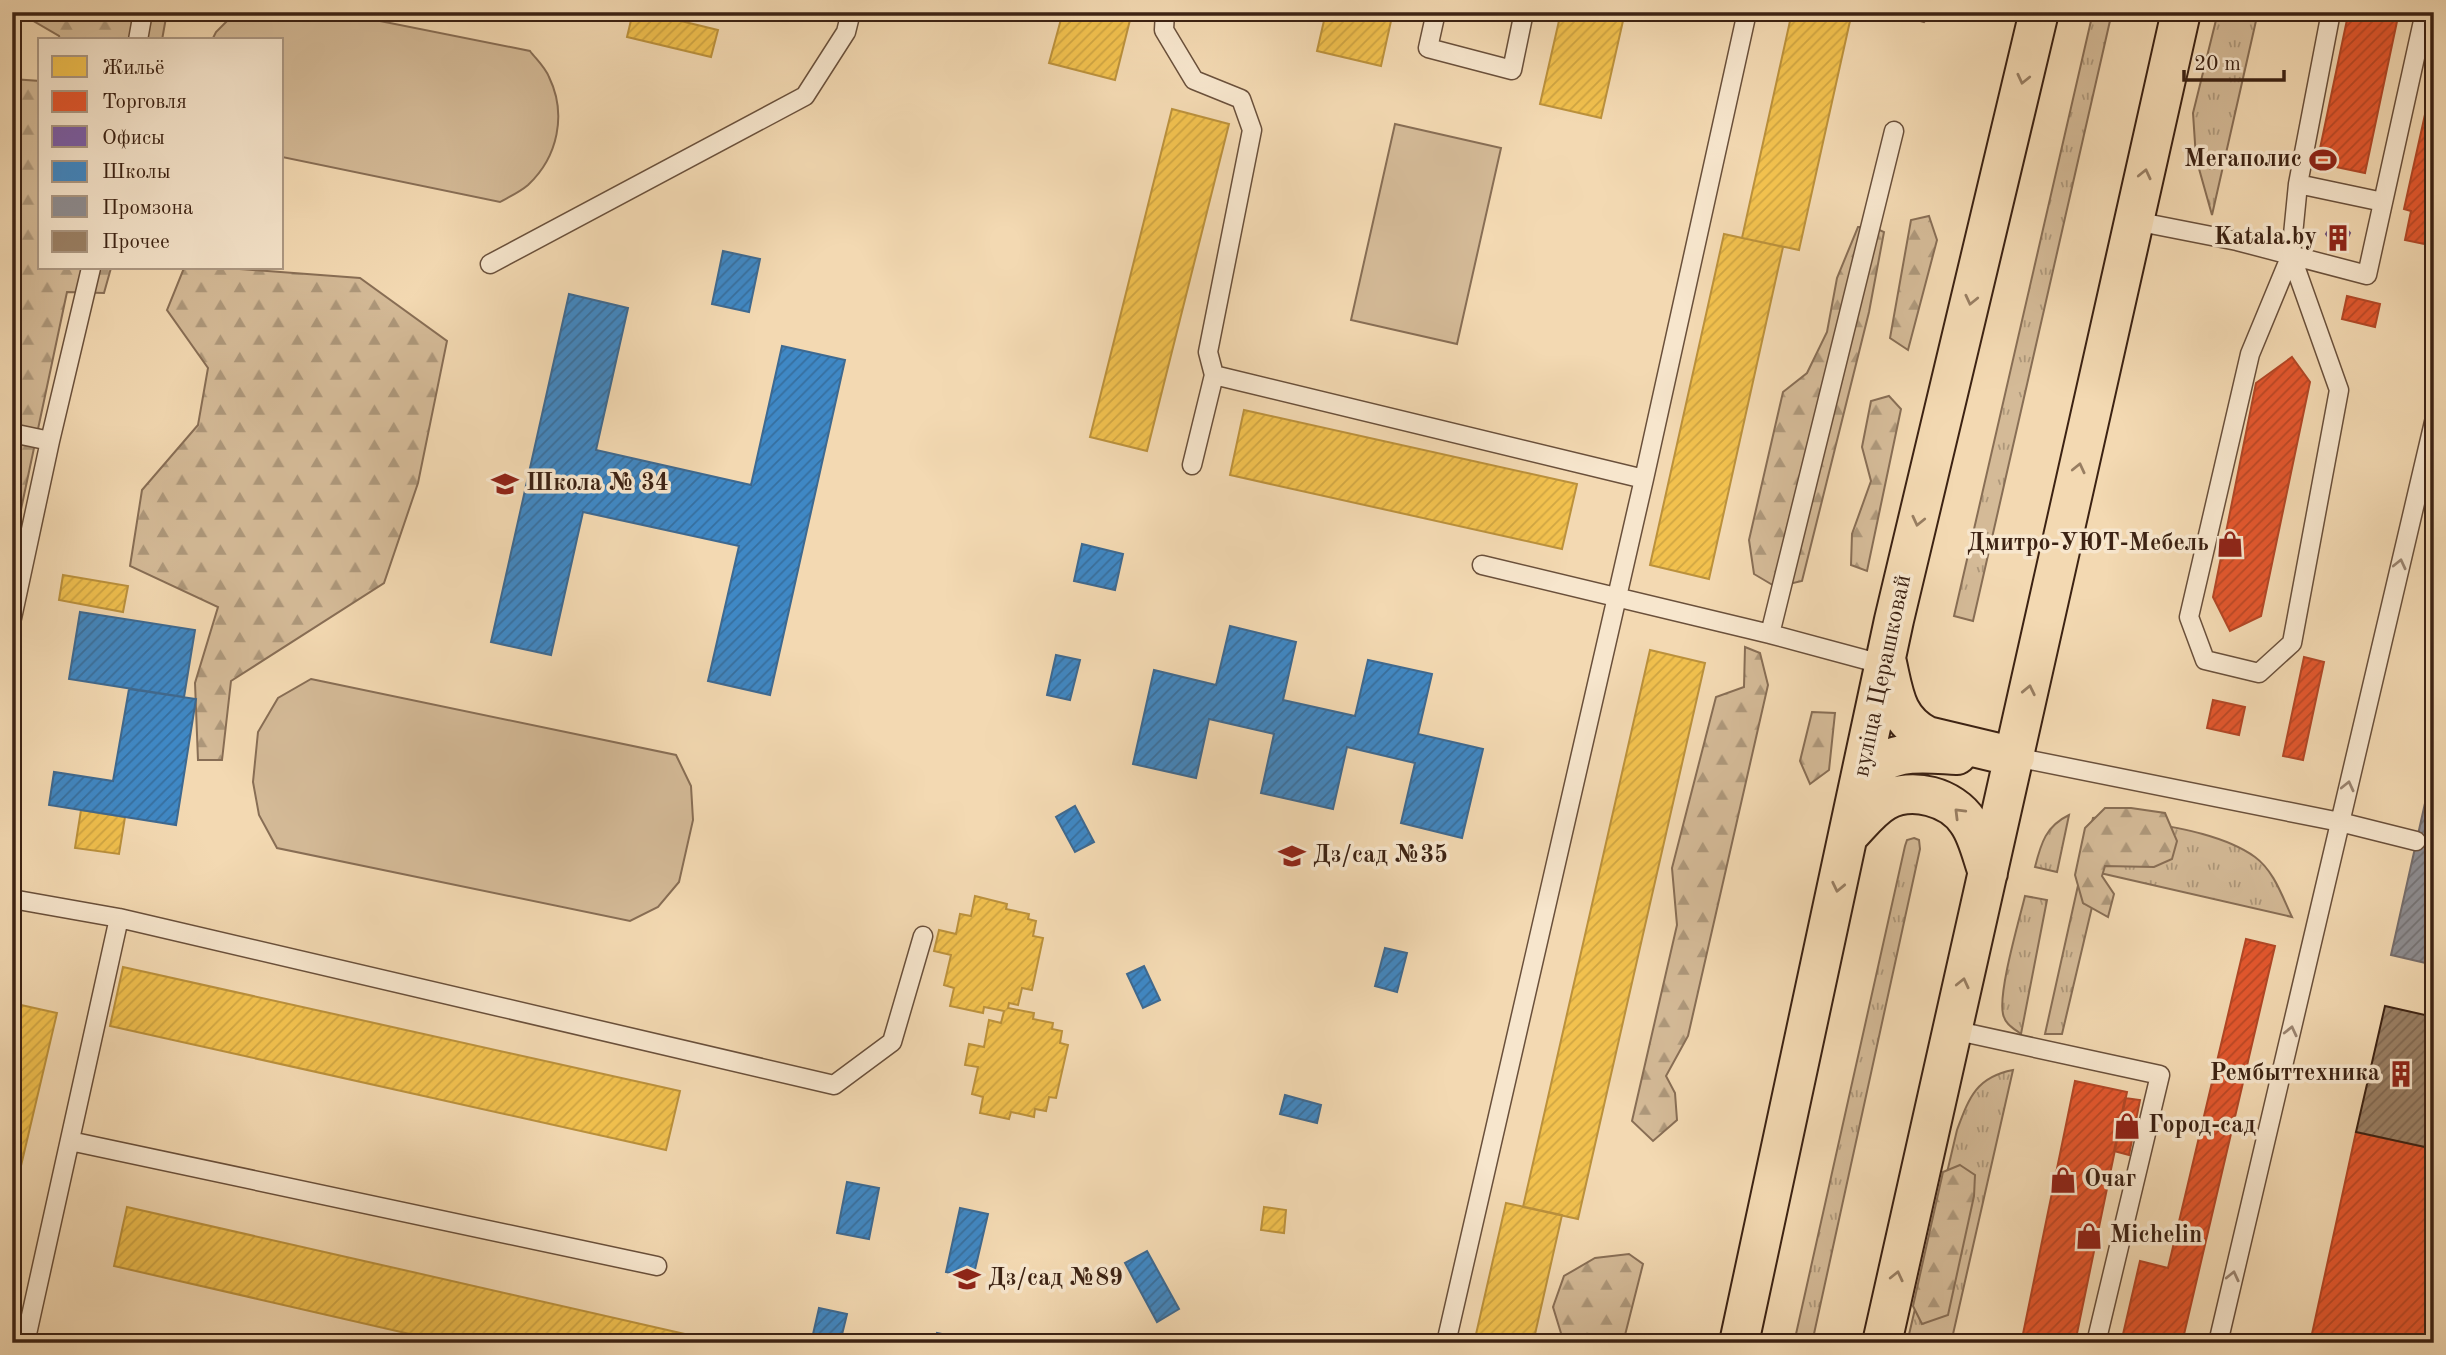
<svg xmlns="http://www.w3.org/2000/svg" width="2446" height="1355" font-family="'Old Standard TT',serif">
	<defs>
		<pattern id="grass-tufts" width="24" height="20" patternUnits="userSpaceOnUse" patternTransform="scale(1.75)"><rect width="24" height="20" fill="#d4ba97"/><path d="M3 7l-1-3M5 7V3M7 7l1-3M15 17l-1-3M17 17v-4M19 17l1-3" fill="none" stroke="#ad977a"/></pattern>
		<pattern id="forest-firs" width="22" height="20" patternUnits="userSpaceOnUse" patternTransform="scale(1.75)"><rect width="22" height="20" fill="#d4ba97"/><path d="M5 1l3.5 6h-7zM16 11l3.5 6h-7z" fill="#ad977a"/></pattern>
		<pattern id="homes-hatch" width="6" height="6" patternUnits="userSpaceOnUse" patternTransform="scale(1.75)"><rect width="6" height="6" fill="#f2c14e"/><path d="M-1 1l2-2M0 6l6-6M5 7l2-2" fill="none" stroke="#d0a643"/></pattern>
		<pattern id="shops-hatch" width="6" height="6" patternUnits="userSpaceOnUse" patternTransform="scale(1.75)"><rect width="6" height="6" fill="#e4572e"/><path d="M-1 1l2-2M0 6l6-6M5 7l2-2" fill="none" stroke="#ba4826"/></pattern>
		<pattern id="offices-hatch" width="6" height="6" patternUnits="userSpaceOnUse" patternTransform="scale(1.75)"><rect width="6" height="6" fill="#7b5ea7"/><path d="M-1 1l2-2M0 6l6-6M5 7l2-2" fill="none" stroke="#61497f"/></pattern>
		<pattern id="schools-hatch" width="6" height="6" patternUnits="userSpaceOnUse" patternTransform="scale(1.75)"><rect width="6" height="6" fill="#3f88c5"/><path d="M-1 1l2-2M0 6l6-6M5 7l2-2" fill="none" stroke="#366f9f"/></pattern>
		<pattern id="industry-hatch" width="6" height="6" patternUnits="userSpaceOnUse" patternTransform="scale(1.75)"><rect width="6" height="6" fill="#8d8d92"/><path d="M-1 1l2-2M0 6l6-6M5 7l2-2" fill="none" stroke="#747376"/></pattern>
		<pattern id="building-hatch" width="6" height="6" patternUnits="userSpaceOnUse" patternTransform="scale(1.75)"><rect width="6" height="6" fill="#9b8166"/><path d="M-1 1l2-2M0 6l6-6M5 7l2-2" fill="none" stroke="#806953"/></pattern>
	</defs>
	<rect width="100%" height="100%" fill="#f3d9b2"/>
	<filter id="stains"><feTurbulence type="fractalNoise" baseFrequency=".00286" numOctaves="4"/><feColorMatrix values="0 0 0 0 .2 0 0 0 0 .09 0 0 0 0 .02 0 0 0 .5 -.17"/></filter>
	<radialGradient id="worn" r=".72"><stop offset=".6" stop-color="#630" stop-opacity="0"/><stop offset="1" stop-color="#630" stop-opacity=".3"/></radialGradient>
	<!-- grass -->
	<path fill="url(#grass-tufts)" stroke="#886e55" stroke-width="2" d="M2093 12H2112L1973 621 1954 616Z
		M2218 12H2258L2212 215 2196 158 2193 113Z
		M2069 815 2057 872 2035 867C2041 843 2046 826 2069 815Z
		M2114 816C2157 825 2219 831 2255 857 2274 871 2282 896 2292 917L2100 873 2062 1034H2045L2093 818Z
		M1914 838 1919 840 1920 849 1812 1343H1794L1905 846 1907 840Z
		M2025 896 2047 900 2021 1034C2013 1028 2005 1024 2003 1014 1998 992 2019 921 2025 896Z
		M2013 1070 1951 1343H1907L1957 1130C1969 1098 1976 1077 2013 1070Z"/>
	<!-- forest -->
	<path fill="url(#forest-firs)" stroke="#886e55" stroke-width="2" d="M18 12H167L162 40H60L59 36Z
		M1900 12H1933L1924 22 1900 15Z
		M12 79 40 81V268H111L104 293 67 292 12 552Z
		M1929 216 1937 240 1908 350 1890 338 1911 220Z
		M1858 227H1873L1884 232 1869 312 1802 581 1776 587 1754 574 1749 540 1783 392 1807 373 1827 332 1837 278Z
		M184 268H226L360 278 447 341 418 483 384 583 231 681 222 760H198L195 683 218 607 130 566 142 490 198 425 208 368 167 310Z
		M1889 396 1901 409 1867 571 1851 565 1852 534 1871 481 1862 447 1871 401Z
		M1745 647 1760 653 1768 685 1688 1036 1666 1076 1675 1093 1677 1120 1653 1141 1632 1121 1677 925 1672 868 1716 697 1744 687Z
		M1812 712 1835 713 1829 770 1810 784 1800 761Z
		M2105 808H2131L2165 813 2177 841 2172 859 2154 867 2105 866 2102 876 2114 894 2108 917 2083 903 2075 875 2085 828Z
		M1960 1165 1975 1175 1974 1196 1948 1315 1922 1324 1913 1306 1943 1172Z
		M1629 1254 1643 1264 1623 1343H1564L1553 1307 1564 1276 1595 1258Z"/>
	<!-- pitch -->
	<path fill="#d4ba97" stroke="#886e55" stroke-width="2" d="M236 12H335L530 51C536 59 545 67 549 77 567 114 558 157 528 185 520 192 509 197 500 202L282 157V40H212L216 32Z
		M1395 124 1501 148 1457 344 1351 320Z
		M311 679 676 755 691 786 693 820 679 882 658 907 630 921 277 848 259 815 253 782 258 732 278 698Z"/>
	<!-- homes -->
	<path fill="url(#homes-hatch)" stroke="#bb913c" stroke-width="2" d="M633 12H644L718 30 711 57 627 37Z
		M1063 12H1132L1115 80 1049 63Z
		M1326 12H1393L1381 66 1317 51Z
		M1561 12H1625L1601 118 1540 104Z
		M1792 12H1852L1799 250 1742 238Z
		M1172 109 1229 124 1147 451 1090 437Z
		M1724 234 1783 247 1709 579 1650 565Z
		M1244 410 1577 484 1562 549 1230 475Z
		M63 575 128 586 123 612 59 600Z
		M1650 650 1705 663 1578 1219 1523 1207Z
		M81 810 125 817 119 854 75 848Z
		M975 896 1007 904 1006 909 1029 914 1028 919 1036 921 1033 936 1043 938 1032 990 1022 988 1018 1005 1009 1003 1008 1008 1034 1013 1033 1019 1053 1023 1052 1029 1062 1031 1060 1043 1068 1045 1056 1098 1049 1097 1046 1111 1035 1109 1034 1117 1011 1112 1009 1119 980 1113 983 1097 972 1094 978 1067 965 1065 969 1044 984 1047 989 1020 1001 1023 1004 1011 984 1007 983 1013 950 1006 954 988 944 985 951 955 934 951 939 930 956 934 960 914 971 916Z
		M123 967 680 1091 666 1150 110 1026Z
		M12 1003 57 1013 12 1204Z
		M1506 1203 1562 1215 1533 1343H1474Z
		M127 1207 685 1334 683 1343H449L114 1266Z
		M1264 1207 1286 1210 1284 1233 1261 1230Z"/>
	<!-- shops -->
	<path fill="url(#shops-hatch)" stroke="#b24726" stroke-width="2" d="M2346 12H2399L2365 173 2317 163 2348 15Z
		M2434 74 2433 223 2434 246 2405 240 2411 211 2404 209Z
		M2347 296 2380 304 2375 327 2342 319Z
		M2292 357 2310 382 2261 616 2230 631 2213 597 2256 383Z
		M2304 657 2324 662 2303 760 2283 756Z
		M2213 700 2245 707 2239 735 2207 728Z
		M2246 939 2275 946 2182 1343H2121L2140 1261 2168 1268Z
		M2075 1081 2127 1092 2075 1343H2067L2023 1334Z
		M2125 1098 2140 1100 2129 1155 2114 1151Z
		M2356 1132 2434 1149V1343H2310Z"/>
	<!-- offices -->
	<path fill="url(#offices-hatch)" stroke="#684c7b" stroke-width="2" d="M2342 224 2350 233 2345 243 2333 244 2326 234 2332 225Z"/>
	<!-- schools -->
	<path fill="url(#schools-hatch)" stroke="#3e6990" stroke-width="2" d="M723 251 760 259 749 312 712 304Z
		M569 294 628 308 596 450 751 485 782 346 845 360 770 695 708 681 739 546 583 512 551 655 491 642Z
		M1082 544 1123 554 1115 590 1074 581Z
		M80 612 195 630 184 697 69 679Z
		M1230 626 1296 642 1283 700 1355 716 1368 660 1432 674 1418 734 1483 749 1462 838 1401 823 1415 763 1347 747 1333 809 1261 793 1274 734 1209 719 1196 778 1133 764 1154 670 1216 685Z
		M1056 655 1080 660 1070 700 1047 695Z
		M129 689 196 699 176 825 49 805 54 772 113 781Z
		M1075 806 1094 842 1075 852 1056 817Z
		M1385 948 1407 953 1397 992 1375 986Z
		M1144 966 1160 1000 1143 1008 1127 974Z
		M1285 1095 1321 1105 1317 1123 1280 1114Z
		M847 1182 879 1188 869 1239 837 1233Z
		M960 1208 988 1214 973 1278 946 1272Z
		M1147 1251 1179 1309 1157 1322 1125 1263Z
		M819 1308 847 1314 840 1343H811Z
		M937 1333 962 1338 961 1343H934Z"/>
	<!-- industry -->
	<path fill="url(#industry-hatch)" stroke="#756d6c" stroke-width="2" d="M2434 763V965L2391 955Z"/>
	<!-- building -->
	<path fill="url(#building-hatch)" stroke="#3c2213" stroke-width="2" d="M2385 1006 2434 1017V1149L2356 1132Z"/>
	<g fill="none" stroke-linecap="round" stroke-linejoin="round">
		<defs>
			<path id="service" d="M1165 12 1164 30 1194 80 1241 99 1252 130 1208 352 1214 375 1644 479
				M1436 12 1428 48 1512 70 1524 12
				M138 40 143 12
				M2298 184 2383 202
				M2135 221 2237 241 2367 275 2425 12
				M2291 255 2339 390 2292 643 2259 673 2205 660 2189 617 2250 354 2291 255 2298 184 2331 12
				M490 264 805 96 846 32 851 12
				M12 433 50 441
				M1192 465 1214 375
				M1482 565 1770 634 1885 665
				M12 618 50 441 91 268
				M1770 634 1894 131
				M2015 757 2340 822 2416 841
				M12 899 119 918
				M1953 1030 2160 1075 2096 1343
				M70 1141 657 1266
				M25 1343 119 918 834 1085 892 1042 923 936
				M1446 1343 1644 479 1747 12
				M2218 1343 2434 422"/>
			<path id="primary" d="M1887 663C1894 694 1896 720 1927 736L2015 757
				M1861 777C1893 748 1917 753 1957 755
				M1849 835C1860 824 1871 809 1885 801 1912 786 1952 797 1968 822 1978 836 1982 857 1988 873
				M1739 1343 1894 620 2039 12
				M1882 1343 2181 12"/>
		</defs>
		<!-- service casing -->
		<use href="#service" stroke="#6a503b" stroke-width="21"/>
		<!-- primary casing -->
		<use href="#primary" stroke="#3c2213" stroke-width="42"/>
		<!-- service -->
		<use href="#service" stroke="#f7e6cd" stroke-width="18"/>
		<!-- primary -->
		<use href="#primary" stroke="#f3d9b2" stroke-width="38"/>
	</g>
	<!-- one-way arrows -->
	<defs><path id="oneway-chevron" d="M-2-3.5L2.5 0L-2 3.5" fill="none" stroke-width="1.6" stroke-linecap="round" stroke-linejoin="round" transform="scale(1.75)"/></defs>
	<g stroke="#987e62">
		<use href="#oneway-chevron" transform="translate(2023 79) rotate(103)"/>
		<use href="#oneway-chevron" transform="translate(2145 174) rotate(-77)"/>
		<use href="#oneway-chevron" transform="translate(1971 300) rotate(103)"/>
		<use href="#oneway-chevron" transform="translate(2079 468) rotate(-77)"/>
		<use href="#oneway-chevron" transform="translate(1918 521) rotate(103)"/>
		<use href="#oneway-chevron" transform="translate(2029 690) rotate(-78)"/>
		<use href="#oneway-chevron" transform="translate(1959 813) rotate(-135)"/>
		<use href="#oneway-chevron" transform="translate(1838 887) rotate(102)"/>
		<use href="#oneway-chevron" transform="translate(1963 983) rotate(-77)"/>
		<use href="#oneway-chevron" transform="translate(1897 1276) rotate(-77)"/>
	</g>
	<g stroke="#9a8470">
		<use href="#oneway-chevron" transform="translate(2400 564) rotate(-77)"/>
		<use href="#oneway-chevron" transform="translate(2348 786) rotate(-77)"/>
		<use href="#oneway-chevron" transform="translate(2291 1031) rotate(-77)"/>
		<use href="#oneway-chevron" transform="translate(2233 1276) rotate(-77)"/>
	</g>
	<!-- icons -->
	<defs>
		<symbol id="stadium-bare" viewBox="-9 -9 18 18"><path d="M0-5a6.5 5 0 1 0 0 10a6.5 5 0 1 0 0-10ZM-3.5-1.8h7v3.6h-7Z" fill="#8f2418" stroke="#f7e6cd" stroke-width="2.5" paint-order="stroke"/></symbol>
		<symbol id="building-bare" viewBox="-9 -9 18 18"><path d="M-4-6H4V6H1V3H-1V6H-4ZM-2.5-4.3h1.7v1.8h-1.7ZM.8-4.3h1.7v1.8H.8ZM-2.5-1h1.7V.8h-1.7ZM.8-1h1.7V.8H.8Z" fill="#8f2418" stroke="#f7e6cd" stroke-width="2.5" paint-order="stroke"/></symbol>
		<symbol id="school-bare" viewBox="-9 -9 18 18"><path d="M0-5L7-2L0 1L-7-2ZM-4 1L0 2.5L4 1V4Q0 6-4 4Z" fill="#8f2418" stroke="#f7e6cd" stroke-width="2.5" paint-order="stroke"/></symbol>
		<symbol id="shop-bare" viewBox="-9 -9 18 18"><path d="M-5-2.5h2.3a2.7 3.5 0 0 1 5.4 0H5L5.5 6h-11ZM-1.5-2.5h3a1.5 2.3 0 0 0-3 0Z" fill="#8f2418" stroke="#f7e6cd" stroke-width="2.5" paint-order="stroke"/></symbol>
	</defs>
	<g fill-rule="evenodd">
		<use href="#stadium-bare" x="2304" y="141" width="38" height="38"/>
		<use href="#building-bare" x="2319" y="219" width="38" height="38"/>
		<use href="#school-bare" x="486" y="465" width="38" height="38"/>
		<use href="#shop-bare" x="2211" y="525" width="38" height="38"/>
		<use href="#school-bare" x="1273" y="837" width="38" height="38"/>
		<use href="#building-bare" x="2382" y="1055" width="38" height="38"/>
		<use href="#shop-bare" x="2108" y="1107" width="38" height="38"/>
		<use href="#shop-bare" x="2044" y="1161" width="38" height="38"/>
		<use href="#shop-bare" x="2070" y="1217" width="38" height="38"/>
		<use href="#school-bare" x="948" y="1260" width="38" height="38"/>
	</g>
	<g text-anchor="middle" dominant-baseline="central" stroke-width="7" stroke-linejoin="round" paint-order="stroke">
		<!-- poi labels -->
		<g font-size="24" font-weight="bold" fill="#3c2213" stroke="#f7e6cd" text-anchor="start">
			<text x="2302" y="160" text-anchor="end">Мегаполис</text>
			<text x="2317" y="238" text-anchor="end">Katala.by</text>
			<text x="526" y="484">Школа № 34</text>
			<text x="2209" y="544" text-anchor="end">Дмитро-УЮТ-Мебель</text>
			<text x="1313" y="856">Дз/сад №35</text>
			<text x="2380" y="1074" text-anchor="end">Рембыттехника</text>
			<text x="2148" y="1126">Город-сад</text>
			<text x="2084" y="1180">Очаг</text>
			<text x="2110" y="1236">Michelin</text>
			<text x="988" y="1279">Дз/сад №89</text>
		</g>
		<!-- street labels -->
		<g font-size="24" fill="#3c2213" stroke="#f7e6cd">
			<text transform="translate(1883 676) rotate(-78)">вуліца Церашковай</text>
		</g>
	</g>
	<!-- margin -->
	<rect width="2446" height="1355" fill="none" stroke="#f3d9b2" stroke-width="42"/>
	<rect x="14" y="14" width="2418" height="1327" fill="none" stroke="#3c2213" stroke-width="3.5"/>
	<rect x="21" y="21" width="2404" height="1313" fill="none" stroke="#3c2213" stroke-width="2"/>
	<!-- legend -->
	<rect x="38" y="38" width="245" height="231" fill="#f7e6cd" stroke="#ac9883" stroke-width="2"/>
	<rect x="52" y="56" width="35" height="21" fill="#f2c14e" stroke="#ac9883" stroke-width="2"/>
	<text x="102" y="74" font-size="21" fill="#3c2213">Жильё</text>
	<rect x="52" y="91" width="35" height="21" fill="#e4572e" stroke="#ac9883" stroke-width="2"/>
	<text x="102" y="108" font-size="21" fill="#3c2213">Торговля</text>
	<rect x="52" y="126" width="35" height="21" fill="#7b5ea7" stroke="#ac9883" stroke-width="2"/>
	<text x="102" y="144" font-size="21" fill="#3c2213">Офисы</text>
	<rect x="52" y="161" width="35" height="21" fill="#3f88c5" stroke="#ac9883" stroke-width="2"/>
	<text x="102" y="178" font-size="21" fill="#3c2213">Школы</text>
	<rect x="52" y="196" width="35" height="21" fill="#8d8d92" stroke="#ac9883" stroke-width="2"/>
	<text x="102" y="214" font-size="21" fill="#3c2213">Промзона</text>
	<rect x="52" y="231" width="35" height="21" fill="#9b8166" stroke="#ac9883" stroke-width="2"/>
	<text x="102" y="248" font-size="21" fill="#3c2213">Прочее</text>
	<!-- scale -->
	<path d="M2184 70v10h100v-10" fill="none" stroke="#3c2213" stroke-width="3.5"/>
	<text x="2194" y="70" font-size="21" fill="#3c2213" stroke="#f7e6cd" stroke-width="5" paint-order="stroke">20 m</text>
	<rect width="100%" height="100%" filter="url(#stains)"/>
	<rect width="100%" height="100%" fill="url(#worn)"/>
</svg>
